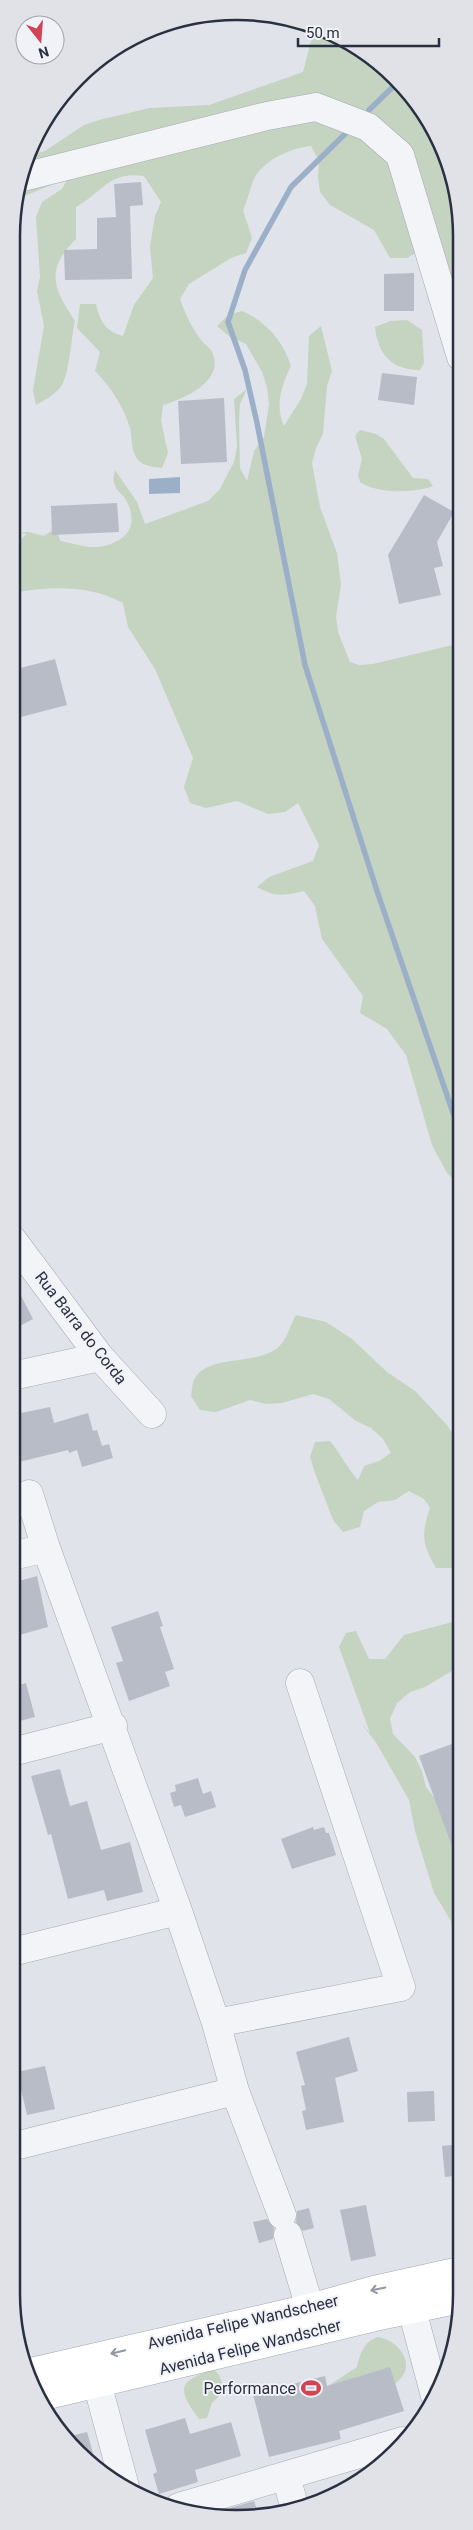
<svg xmlns="http://www.w3.org/2000/svg" width="473" height="2530" font-family="Roboto,sans-serif">
	<rect width="100%" height="100%" fill="#e0e3e9"/>
	<!-- green -->
	<path fill="#c5d3c1" d="M322 30 336 35 367 56 365 60 379 65 396 77 439 137 446 165V189L454 193 461 221V342L421 250 407 258H390L374 230 330 205 320 192 318 177 319 161 311 146C291 148 266 159 255 177 251 184 248 200 243 210L252 238 246 253 231 258 189 284 180 299C185 314 192 328 201 340 204 344 210 348 212 352 226 381 183 399 163 405L161 421 168 453 162 468C152 467 140 466 135 455 131 448 132 436 130 428 124 407 110 386 95 371L100 352 77 328 80 304H96C100 321 105 331 123 336L134 305 153 278 150 247 155 216 161 202 144 176C109 171 104 191 76 207V239C45 270 53 288 75 321 71 338 70 368 63 383 58 393 45 400 36 405L33 390 44 326 37 291 40 277 36 217 42 202 62 189 68 178 22 197 18 212H13L31 155 45 151 84 125 99 120 150 108 209 105 303 72 311 41Z
		M242 311C266 321 283 341 291 366 281 386 275 406 284 426L301 399 307 384 309 336 321 326 332 371 327 386 323 434 316 448 312 463 320 507 337 553 341 585 336 617 338 632 350 662 359 665 373 664 461 643V1187L447 1173 432 1145 406 1055 387 1029 360 1013 363 996 322 939 315 906 304 891C283 896 275 897 257 887L269 877 313 861 319 845 298 803 285 812 268 814 237 801 206 808 190 803 184 787 193 758 155 669 128 627 123 603C89 585 51 586 13 593V537L22 538 27 534 17 533 28 532 44 536 57 527 60 541C84 546 100 553 122 538 136 528 133 510 124 497 121 493 116 490 115 485 112 480 114 475 115 470L137 502 145 524 208 501 220 489 234 462 237 447 234 399 247 389 240 404 239 420 240 468 247 481 254 451 264 437 269 404 267 387 262 372 246 344 230 337 217 326 228 315Z
		M407 320 422 330 424 363 420 370C392 370 378 355 375 327L390 321Z
		M360 430 376 434 384 439 413 478 428 479 433 486C415 493 377 494 360 482L358 475 362 459 355 436Z
		M296 1315 326 1322 352 1339 387 1372 415 1391 447 1425 460 1446V1578L452 1568H436C422 1544 421 1535 430 1508L424 1499 409 1491 395 1500 378 1502 364 1511 360 1527 343 1532 333 1520 315 1473 310 1457 315 1442 330 1441C341 1454 347 1468 358 1480L364 1466 379 1461 391 1453 383 1439 371 1428 356 1421 329 1399 313 1394 282 1403 266 1404 250 1400 216 1412 200 1410 191 1396C192 1391 192 1384 194 1380 207 1352 263 1368 282 1343 288 1336 291 1323 296 1315Z
		M460 1620V1666L425 1687 410 1692 397 1703 390 1719 393 1734 415 1757 422 1771 426 1787 436 1800 460 1854V1955L457 1953 451 1921 434 1893 415 1831 409 1800 377 1744 362 1724 370 1733 339 1647 346 1633 356 1631 369 1659H385L404 1635Z
		M378 2337C404 2342 419 2371 391 2386 384 2390 339 2386 328 2386L357 2367C360 2354 364 2341 378 2337Z
		M214 2369 219 2375 225 2390 212 2403 207 2418 199 2419C177 2389 177 2382 214 2369Z"/>
	<!-- water -->
	<path fill="#9bafc9" d="M180 477V493L149 494V479Z"/>
	<g fill="none" stroke-linecap="round" stroke-linejoin="round">
		<!-- stream -->
		<path stroke="#9bafc9" stroke-width="5.5" d="M369 110 399 81
			M346 133 291 187 245 270 228 322 245 370 257 423 305 665 377 891 461 1136"/>
	</g>
	<!-- building -->
	<path fill="#b7bcc6" d="M141 182 143 205 130 206 132 279 65 280 64 250 97 249V218L116 217 114 184Z
		M414 273V311H384V274Z
		M382 373 417 377 414 405 378 400Z
		M224 398 227 462 181 464 178 401Z
		M424 495 454 512 437 542 443 566 434 568 441 595 399 604 388 555Z
		M117 503 119 532 52 535 51 506Z
		M55 659 67 705 13 719V670Z
		M12 1278 33 1319 12 1330Z
		M50 1407 54 1423 88 1413 93 1431 97 1430 102 1446 109 1444 113 1458 82 1467 77 1450 69 1453 68 1450 15 1463 12 1452V1415Z
		M37 1576 48 1627 12 1637V1583Z
		M158 1611 163 1626 160 1627 174 1669 165 1672 170 1686 129 1701 116 1663 123 1661 111 1627Z
		M26 1683 35 1717 12 1723V1687Z
		M460 1741V1863H458L419 1756Z
		M60 1769 70 1806 87 1801 101 1850 130 1842 143 1892 107 1901 104 1890 68 1899 51 1834 48 1835 31 1776Z
		M198 1778 203 1794 211 1791 216 1807 185 1817 181 1805 174 1807 170 1793 176 1791 175 1785Z
		M313 1827 314 1830 324 1827 326 1833H329L336 1855 292 1869 281 1839Z
		M349 2037 358 2071 335 2078 344 2122 306 2130 302 2111 306 2110 301 2086 305 2085 296 2052Z
		M45 2066 55 2109 27 2115 17 2072Z
		M434 2091 435 2121 408 2122 407 2092Z
		M460 2144V2175L445 2177 442 2146Z
		M366 2205 376 2256 351 2261 340 2210Z
		M309 2208 314 2228 303 2231 296 2222 297 2211Z
		M267 2219 274 2228 273 2239 259 2243 253 2222Z
		M390 2367 404 2411 339 2431 341 2439 269 2457 253 2394 325 2376 327 2386Z
		M185 2418 190 2434 231 2422 241 2456 195 2470 198 2482 159 2494 153 2474 157 2472 145 2430Z
		M87 2432 97 2467 77 2453 67 2437Z
		M254 2501 257 2510 232 2517 230 2508Z"/>
	<g fill="none" stroke-linecap="round" stroke-linejoin="round">
		<defs>
			<path id="minor" d="M23 177 267 116 316 107 368 127 400 155 461 357
				M12 1239 100 1357 152 1414
				M12 1376 100 1357
				M29 1494 46 1548 178 1911 216 2023 235 2091 282 2215
				M12 1556 46 1548
				M12 1752 113 1726
				M12 1952 178 1911
				M216 2023 401 1987 300 1683
				M11 2147 235 2091
				M288 2235 310 2308
				M407 2286 412 2310 435 2396
				M97 2383 125 2487
				M286 2476 295 2509
				M179 2507 403 2441"/>
			<path id="major" d="M27 2373 310 2308 374 2290 460 2271
				M40 2397 384 2315 460 2299"/>
		</defs>
		<!-- minor casing -->
		<use href="#minor" stroke="#a5aab3" stroke-width="29"/>
		<!-- major casing -->
		<use href="#major" stroke="#9fa7b5" stroke-width="29"/>
		<!-- minor -->
		<use href="#minor" stroke="#f3f4f7" stroke-width="28"/>
		<!-- major -->
		<use href="#major" stroke="#fff" stroke-width="28"/>
	</g>
	<!-- one-way arrows -->
	<defs><path id="oneway-shaft" d="M-6 0H5M1.5-3L5.5 0L1.5 3" fill="none" stroke-width="1.6" stroke-linecap="round" stroke-linejoin="round" transform="scale(1.25)"/></defs>
	<g stroke="#9498a0">
		<use href="#oneway-shaft" transform="translate(378 2289) rotate(168)"/>
		<use href="#oneway-shaft" transform="translate(118 2352) rotate(166)"/>
	</g>
	<!-- icons -->
	<defs>
		<symbol id="stadium-bare" viewBox="-9 -9 18 18"><path d="M0-5a6.5 5 0 1 0 0 10a6.5 5 0 1 0 0-10ZM-3.5-1.8h7v3.6h-7Z" fill="#cf4552" stroke="#f0f2f7" stroke-width="2.5" paint-order="stroke"/></symbol>
	</defs>
	<g fill-rule="evenodd">
		<use href="#stadium-bare" x="297" y="2374" width="28" height="28"/>
	</g>
	<g text-anchor="middle" dominant-baseline="central" stroke-width="4" stroke-linejoin="round" paint-order="stroke">
		<!-- street labels -->
		<g font-size="16" fill="#293041" stroke="#f0f2f7">
			<text transform="translate(81 1328) rotate(52)">Rua Barra do Corda</text>
			<text transform="translate(243 2322) rotate(-13)">Avenida Felipe Wandscheer</text>
			<text transform="translate(250 2347) rotate(-14)">Avenida Felipe Wandscher</text>
		</g>
		<!-- poi labels -->
		<g font-size="16" fill="#293041" stroke="#f0f2f7" text-anchor="end">
			<text x="296" y="2388">Performance</text>
		</g>
	</g>
	<!-- crop -->
	<path d="M0 0H473V2530H0ZM236 20H237A216 216 0 0 1 453 236V2294A216 216 0 0 1 237 2510H236A216 216 0 0 1 20 2294V236A216 216 0 0 1 236 20Z" fill="#e0e2e8" fill-rule="evenodd"/>
	<path fill="none" stroke="#293041" stroke-width="2.5" d="M236 20H237A216 216 0 0 1 453 236V2294A216 216 0 0 1 237 2510H236A216 216 0 0 1 20 2294V236A216 216 0 0 1 236 20Z"/>
	<!-- north arrow -->
	<g transform="translate(40 40) rotate(163)"><circle r="24" fill="#f0f2f7" stroke="#a0a4ae"/>
	<path d="M0-4L9 19L0 12L-9 19Z" fill="#cf4552"/>
	<text y="-8" font-size="14" font-weight="bold" text-anchor="middle" fill="#293041">N</text>
	</g>
	<!-- scale -->
	<path d="M298 38v8h141v-8" fill="none" stroke="#293041" stroke-width="2.5"/>
	<text x="306" y="38" font-size="15" fill="#293041" stroke="#f0f2f7" stroke-width="4" paint-order="stroke">50 m</text>
</svg>
